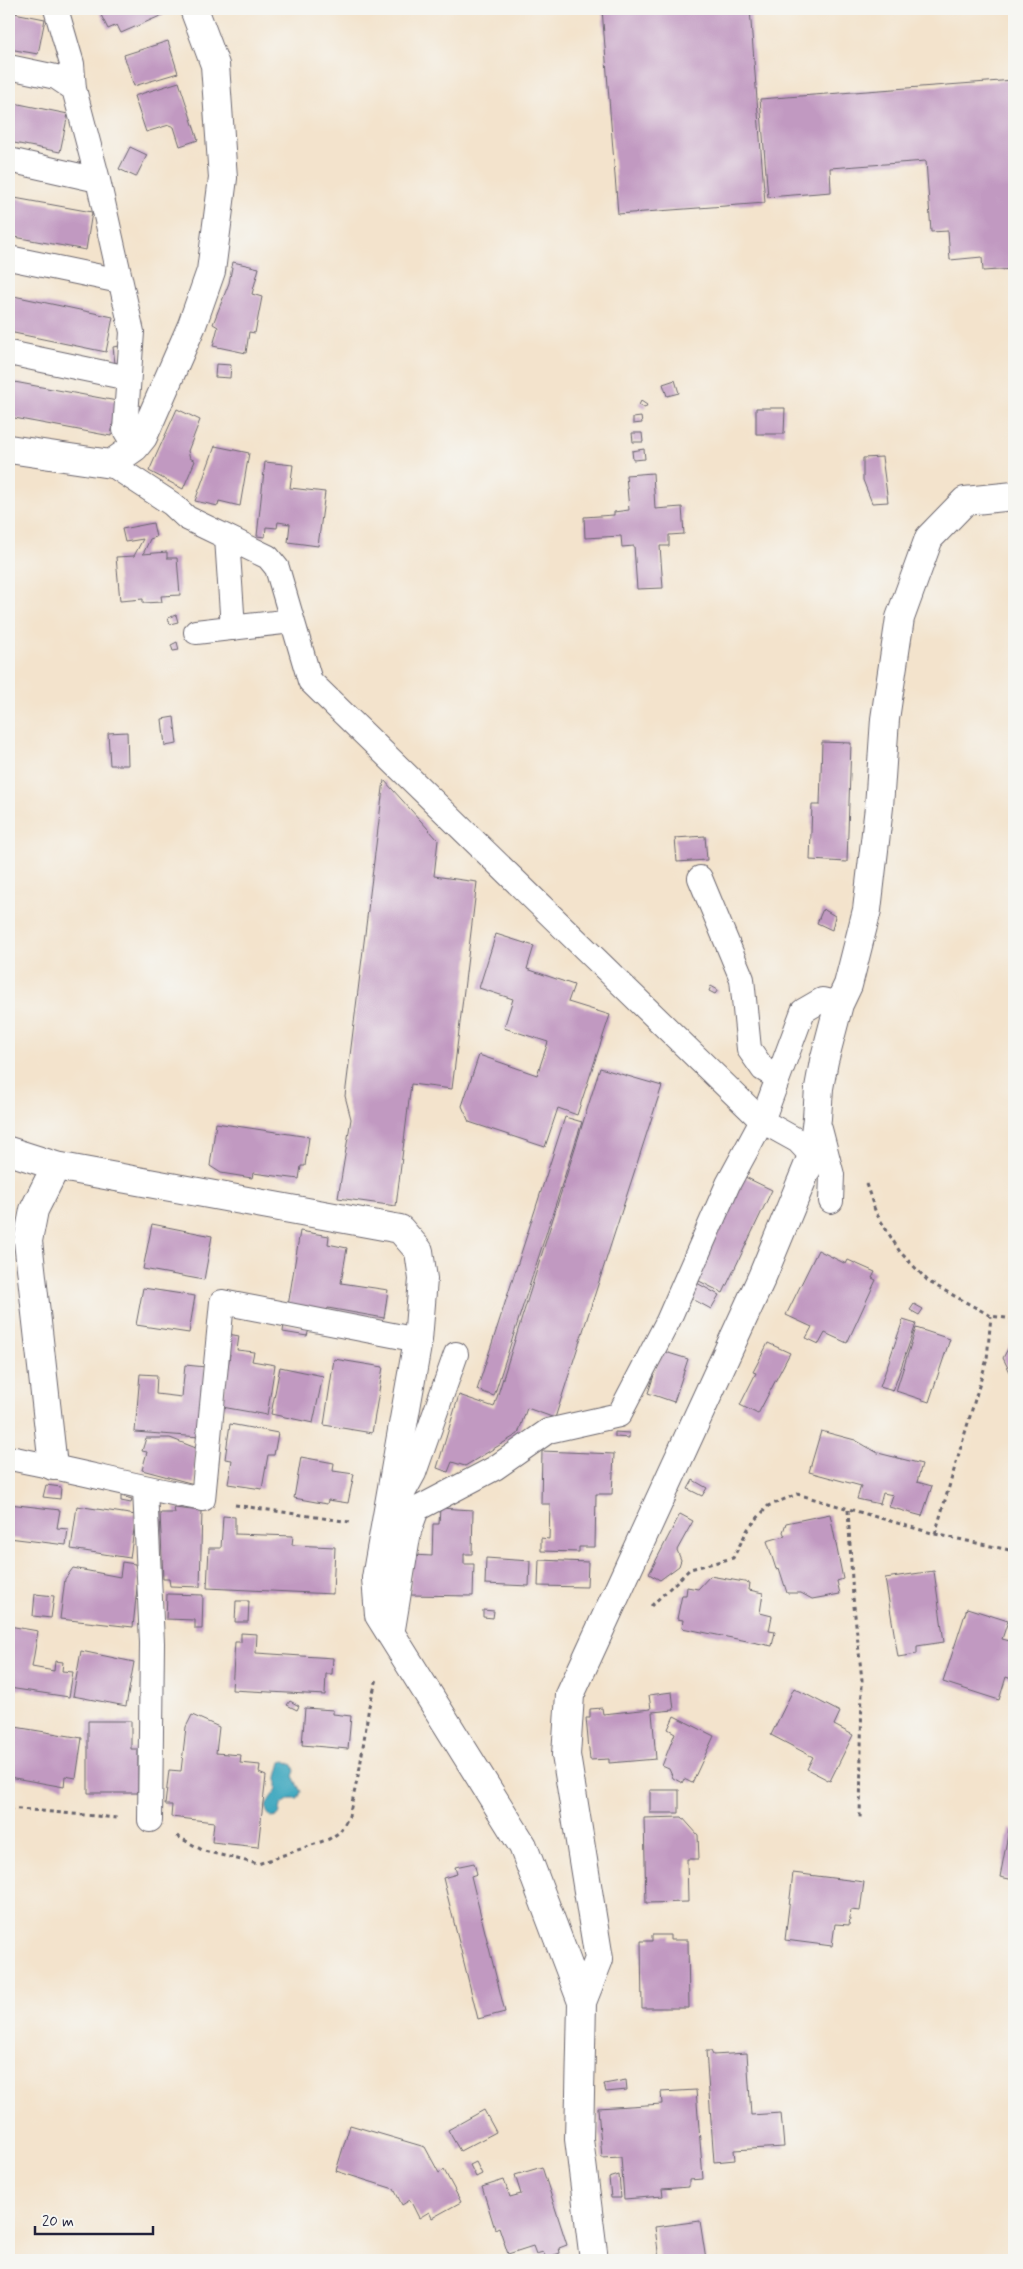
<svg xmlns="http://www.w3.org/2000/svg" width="1023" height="2269" font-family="Mynerve,sans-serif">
	<rect width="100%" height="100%" fill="#f6f6f2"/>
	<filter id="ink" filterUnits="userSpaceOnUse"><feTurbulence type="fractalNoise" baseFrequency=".02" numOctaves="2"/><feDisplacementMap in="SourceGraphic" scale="10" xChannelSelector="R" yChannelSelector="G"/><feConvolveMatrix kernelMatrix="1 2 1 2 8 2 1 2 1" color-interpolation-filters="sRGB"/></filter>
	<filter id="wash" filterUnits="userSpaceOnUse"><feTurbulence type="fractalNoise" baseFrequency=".0096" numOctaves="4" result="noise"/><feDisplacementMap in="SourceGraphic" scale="20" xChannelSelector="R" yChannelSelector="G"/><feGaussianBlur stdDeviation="1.12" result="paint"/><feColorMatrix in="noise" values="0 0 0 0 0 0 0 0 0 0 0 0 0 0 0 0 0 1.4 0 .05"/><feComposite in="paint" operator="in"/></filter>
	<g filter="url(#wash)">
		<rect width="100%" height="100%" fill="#f3e3cc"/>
		<!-- water -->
		<path fill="#3fa8bf" stroke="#30657d" d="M285 1761 293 1765 295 1771 293 1776 301 1792 298 1799H290L282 1804C278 1811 283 1815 273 1818 259 1809 270 1799 277 1789V1777L281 1762Z"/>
		<g id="blocks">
			<!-- building -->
			<path fill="#c199c1" d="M98 9H165L167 13 121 33 117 25 108 29Z
				M602 9H750L765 203 618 214Z
				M9 12 45 19 38 54 9 49Z
				M168 41 178 73 134 86 124 55Z
				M1014 80V269L983 271 982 257 950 260 948 231 931 232 926 161 830 168 831 192 768 197 760 99Z
				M179 82 198 140 180 146 174 127 169 125 146 132 134 96Z
				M9 102 68 114 60 152 9 142Z
				M130 147 147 155 136 177 119 169Z
				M9 197 92 212 86 250 9 236Z
				M233 262 259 268 252 294 262 297 255 333 249 332 246 353 213 346 218 327 213 324 229 283Z
				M9 295 113 317 106 352 9 332Z
				M119 346 121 362 115 363 113 347Z
				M216 364 231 365 230 378 215 377Z
				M675 380 679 393 667 396 663 384Z
				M9 381 117 401 111 436 9 417Z
				M641 401 647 405 645 408 639 405Z
				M756 408H785L784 434H756Z
				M177 409 200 420 188 451 190 458 195 461 183 489 149 471Z
				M641 417 642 423 633 424V418Z
				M632 433H642L643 442H633Z
				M215 446 249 453 240 506 219 501 218 506 195 501Z
				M644 449 645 459 633 460 632 451Z
				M882 457 888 502 872 503 863 480V458Z
				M265 462 293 465 290 488 325 492 318 546 288 542 290 524 278 522 277 528 266 527 265 537 257 536Z
				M653 473 655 509 682 507 684 534 669 535V546H660L663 588 637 589 634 546 622 547 621 536 585 538 584 517 614 515V512L629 510 626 475Z
				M153 523 156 537 150 539 143 554 167 552V558H177L180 595 161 596 162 602 143 603V599L120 601 116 557 134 556 143 539 125 542 122 529Z
				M176 615 178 622 170 624 168 618Z
				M177 642 179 650 173 651 171 645Z
				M174 717 177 744 165 746 162 719Z
				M127 732 128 765H110L108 733Z
				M822 742 851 743 847 862 810 860 812 805H820Z
				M384 780 438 840 434 876 477 882 452 1089 411 1084 396 1206 338 1198 351 1119 345 1096Z
				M705 836 707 860 677 862 675 838Z
				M823 909 835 916 832 930 817 923Z
				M496 934 534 946 527 969 574 985 568 1002 610 1015 577 1115 558 1108 545 1147 469 1122 462 1106 479 1055 537 1075 548 1042 504 1028 513 999 479 988Z
				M711 986 718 990 715 994 709 991Z
				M600 1068 662 1086 555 1418 527 1408 518 1434 465 1466 452 1462 448 1472 437 1468 459 1395 494 1407Z
				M565 1117 582 1122 494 1396 477 1390Z
				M216 1123 309 1137 305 1166H301L299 1179 253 1173 252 1178 221 1173 210 1166Z
				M743 1176 772 1190 723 1293 695 1279Z
				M152 1224 212 1236 204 1280 143 1269Z
				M300 1231 329 1236 328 1244 347 1248 341 1283 388 1290 384 1318 328 1308 327 1312 288 1306Z
				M818 1250 846 1264 848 1260 875 1272 872 1278 876 1280 847 1343 825 1333 819 1344 806 1338 812 1327 786 1315Z
				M695 1282 719 1295 711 1309 687 1296Z
				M143 1288 195 1296 189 1333 136 1325Z
				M914 1304 923 1309 919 1315 910 1310Z
				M903 1320 916 1324 893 1391 880 1387Z
				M284 1324 309 1329 307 1336 283 1332Z
				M916 1328 950 1339 929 1402 896 1391Z
				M228 1334 239 1336 237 1350 254 1352 252 1361 275 1365 267 1415 222 1407 230 1354 225 1353Z
				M768 1343 790 1353 758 1414 740 1405 756 1373 753 1372Z
				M1010 1345 1014 1347V1374L1010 1372 1003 1358Z
				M662 1351 688 1359 674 1402 648 1393Z
				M334 1359 383 1367 372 1433 324 1425Z
				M185 1365 206 1367 200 1437 135 1432 140 1374 157 1375 156 1394 182 1397Z
				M280 1367 323 1376 313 1423 271 1414Z
				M230 1424 278 1433 274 1455H268L262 1489 228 1484 232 1460 225 1459Z
				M821 1431 855 1440 878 1453 922 1464 917 1482 932 1486 922 1516 889 1507 893 1495 883 1493 880 1504 857 1499 861 1486 809 1472Z
				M615 1432 629 1433V1438L615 1437Z
				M146 1438H170L196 1448 194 1484 142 1470 147 1452 142 1451Z
				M542 1451 614 1454 612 1494H596L595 1547H579V1552L541 1551V1538L549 1539 550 1504H541Z
				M301 1457 334 1463 333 1471 354 1474 348 1503 328 1500 327 1504 294 1498Z
				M693 1480 707 1488 702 1496 688 1489Z
				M46 1485 61 1487 60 1499 43 1497Z
				M121 1496 132 1499 131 1503 121 1501Z
				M9 1504 60 1510 57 1528 68 1529 66 1545 9 1538Z
				M77 1506 136 1515 130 1558 71 1549Z
				M174 1508 202 1511 200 1587 170 1586 169 1579H163L160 1513H175Z
				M440 1508 473 1510 472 1554H464V1564H474L473 1596 410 1595 411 1555 432 1556 433 1524H439Z
				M680 1514 693 1521 677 1550 681 1560 679 1566 660 1580 649 1574Z
				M830 1514 843 1579 837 1581 840 1594 812 1599 801 1593H787L779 1568 776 1569 767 1541 785 1536 783 1532 786 1523Z
				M223 1516 235 1517V1534L293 1536 292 1545 335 1547 333 1594 207 1588 209 1548H221Z
				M486 1558 530 1561 529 1586 485 1584Z
				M539 1560 588 1562 587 1587 538 1586Z
				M122 1562 135 1564 138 1578 133 1627 60 1619 65 1579 73 1568 120 1577Z
				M934 1571 944 1642 917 1646V1654L898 1657 885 1578Z
				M710 1576 750 1583 749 1590 763 1593 760 1613 772 1616 769 1631 775 1632 772 1646 682 1628 683 1620 677 1619 682 1595H686L687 1587 698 1589Z
				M35 1594 54 1596 51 1618 33 1616Z
				M167 1594 203 1595 202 1629H195V1620L166 1619Z
				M236 1601H249L248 1622H235Z
				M967 1608 1008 1621 1002 1639 1014 1642V1680L1006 1677 999 1700 943 1682Z
				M483 1610 494 1611 493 1618 483 1617Z
				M9 1626 38 1631 32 1667 54 1671 55 1661 63 1662 62 1671 73 1672 69 1697 9 1688Z
				M241 1633 257 1634 256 1653 333 1658 332 1674H326L325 1695 232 1690 235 1642H241Z
				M81 1651 134 1662 126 1706 73 1696Z
				M794 1688 840 1712 834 1725 853 1735 830 1781 807 1769 813 1757 771 1735Z
				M672 1692 674 1710 652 1712 656 1759 609 1763V1759L590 1760 586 1718H590V1709L602 1708 603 1714 651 1709 649 1695Z
				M290 1701 299 1706 297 1710 287 1705Z
				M305 1708 333 1710V1714L351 1716 348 1749 302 1745Z
				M192 1715 219 1727 216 1753 241 1755 240 1763 260 1765 259 1773 266 1776 258 1847 212 1842 214 1822 171 1817 172 1805H165L169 1770 181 1771 186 1727Z
				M674 1716 714 1736 692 1783 684 1779 682 1783 673 1778 669 1769 662 1766 675 1733 668 1729Z
				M88 1721H131V1749H138V1793H88Z
				M9 1726 82 1738 76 1778 65 1776 64 1787 9 1777Z
				M650 1790H679V1813H650Z
				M682 1817 698 1835 699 1859H687L688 1902 646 1903 644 1818Z
				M1009 1829 1014 1830V1880L1000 1877Z
				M474 1863 477 1874 471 1876 505 2012 478 2019 443 1878 457 1874 455 1867Z
				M793 1873 864 1882 860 1911 851 1910 849 1925 835 1924 832 1946 785 1940Z
				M652 1935H670V1940H688L689 2008H642L641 1941H652Z
				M706 2051H711L713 2055 747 2053 751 2115 781 2113 784 2147 734 2150 735 2160 714 2162Z
				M626 2080 627 2090 606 2092 604 2084Z
				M696 2090 703 2179 689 2180V2187L662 2189 663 2196 624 2199 621 2157 602 2158 598 2108 662 2104 661 2092Z
				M484 2110 496 2132 460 2151 448 2130Z
				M350 2125 425 2147 439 2173 444 2170 461 2202 432 2218 429 2212 419 2218 410 2200 402 2205 394 2189 336 2171Z
				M476 2162 482 2174 476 2177 470 2165Z
				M542 2167 567 2245 559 2248 560 2253 546 2258 543 2252 536 2254 533 2246 508 2254 499 2227 495 2229 482 2187 504 2180 510 2197 521 2194 515 2175Z
				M619 2175 621 2198H611L609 2178Z
				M700 2221 706 2260H659L655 2227Z"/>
		</g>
	</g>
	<g filter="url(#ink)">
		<use href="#blocks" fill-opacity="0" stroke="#6b666e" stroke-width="1"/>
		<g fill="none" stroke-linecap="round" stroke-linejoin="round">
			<defs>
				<path id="lane" d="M56 9 72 64 74 89 98 180 132 332 125 430 135 447
					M9 67 56 77 74 89
					M9 160 98 180
					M9 258 120 281
					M9 353 128 378
					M111 464 172 504 187 518 268 557 277 568 310 681 762 1121 798 1141 812 1156
					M227 538 233 628
					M196 632 292 621
					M700 878 742 979 749 1049 763 1069 778 1078
					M820 1129 832 1175 831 1201
					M9 1458C74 1470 137 1487 203 1499L222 1302 418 1340
					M145 1489 152 1643 150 1820
					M391 1515 414 1473 456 1354
					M392 1635 409 1531 417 1509 495 1468 548 1431 619 1415 668 1321 728 1184 762 1121 803 1011 822 1000 839 1004"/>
				<path id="street" d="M9 449 111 464 135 447 143 437 192 325 211 271 223 178 215 65 194 9
					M9 1151 56 1166 400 1229 419 1251 423 1279 418 1340 376 1578 379 1615 523 1846 582 2002
					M53 1466 28 1241 34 1210 56 1166
					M594 2260 579 2139 582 2002 599 1959 566 1755 570 1695 762 1277 812 1156 817 1118 819 1088 824 1061 839 1004 848 985 867 910 879 807 885 719 900 618 929 538 965 501 1014 496"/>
			</defs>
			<!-- lane casing -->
			<use href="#lane" stroke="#6b666e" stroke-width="26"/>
			<!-- street casing -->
			<use href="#street" stroke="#6b666e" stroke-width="30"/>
			<!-- path -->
			<path stroke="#6b666e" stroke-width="3" stroke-dasharray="4 4" stroke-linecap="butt" d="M866 1184 876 1213 900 1252 929 1282 991 1316 1014 1319
				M235 1505 350 1522
				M848 1510 853 1597 862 1680 860 1821
				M935 1534 987 1359 991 1316
				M651 1606 690 1569 733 1558 748 1529 768 1506 797 1494 935 1534 1014 1551
				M9 1808 117 1818
				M177 1836 204 1851 258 1864 329 1839 340 1832 349 1816 360 1767 369 1706 377 1679"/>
			<!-- lane -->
			<use href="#lane" stroke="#fff" stroke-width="24"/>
			<!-- street -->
			<use href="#street" stroke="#fff" stroke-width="28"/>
		</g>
	</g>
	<!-- margin -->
	<rect width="1023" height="2269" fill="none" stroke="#f6f6f2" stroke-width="30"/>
	<!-- scale -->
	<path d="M35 2226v8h118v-8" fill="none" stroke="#22223b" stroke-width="2.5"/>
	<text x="42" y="2226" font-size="15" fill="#22223b" stroke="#f6f6f2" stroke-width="4" paint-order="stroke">20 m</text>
</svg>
